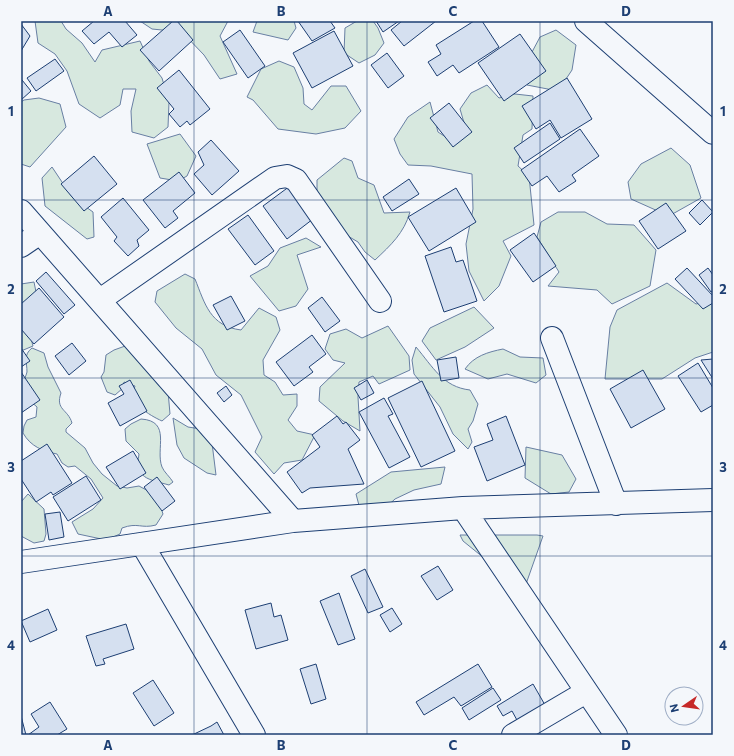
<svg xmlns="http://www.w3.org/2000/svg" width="734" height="756" font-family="Commissioner,sans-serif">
	<rect width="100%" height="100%" fill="#f4f7fb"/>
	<!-- green -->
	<path fill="#d7e8df" stroke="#687fa3" d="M35 21H61L66 29 82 43 95 62 102 50 140 41 149 61 162 78 169 102 168 127 154 138 132 132 131 111 136 89H123L120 105 100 118 79 104 67 71 55 54 38 43Z
		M140 21H228L220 36 237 74 220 79 204 55 182 32 152 29Z
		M257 21H294L296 28 288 40 253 32Z
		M357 21H373L378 28 384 43 375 55 359 63 344 53 345 28Z
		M556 30 576 45 572 70 558 91 527 85 532 52 540 37Z
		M279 61 294 67 303 88 304 104 312 110 331 86H346L361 111 345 128 316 134 278 129 253 100 247 97 261 69Z
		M487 85 499 98 515 94 533 96 532 129 523 135 518 166 529 176 534 225 503 241 511 256 499 286 484 301 469 271 466 244 473 209 472 174 431 166 408 165 400 154 394 139 408 117 430 102 438 132 455 143 467 133 460 109 471 93Z
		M39 98 60 104 66 127 30 167 21 164V102L24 100Z
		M180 134 196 156 187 176 178 181 160 178 147 144Z
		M671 148 690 165 701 198 669 216 631 199 628 182 641 164Z
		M344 158 352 161 358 178 374 185 384 213 410 212C404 233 391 245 375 260L365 252 358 242 336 229 317 201V180Z
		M52 167 72 197 93 212 94 237 87 239 45 206 42 178Z
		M558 212H585L607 224 634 225 656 250 650 286 612 304 597 290 548 286 559 272 537 237 541 222Z
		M306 238 321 247 297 255 308 289 296 306 279 311 250 276 268 266 280 248Z
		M185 274 195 279C205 304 210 326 241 330L259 308 276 317 280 330 263 360 264 375 275 382 283 395 297 394V406L288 420 297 431 315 435 302 460 284 463 274 474 255 452 262 437 241 395 216 375 202 349 176 328 155 302 157 291Z
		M34 282 37 297 30 335 33 346 21 351V284Z
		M667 283 696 304 713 300V352L695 358 662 379H605L610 327 617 310Z
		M474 307 494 328 465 347 436 360 422 341 430 328Z
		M388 326 409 356 410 370 379 384 373 376 359 382 358 397 360 431 343 421 319 401 320 387 345 363 333 360 325 349 330 334 346 329 362 338Z
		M128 345 168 391 170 414 162 421C149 415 128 403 135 386L124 382 123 388 115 395 107 392 101 377 104 372 106 355 114 350Z
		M416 347C433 367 443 387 470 390L478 404 473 421 468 429 472 442 468 449 453 434 440 407 414 374 412 360Z
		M32 348 44 353 48 367 61 393C55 410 68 409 72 423L66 429V432L85 448 93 463 102 474 117 486 127 488 139 486 150 492 158 499 163 514 156 525C141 529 138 522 122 528L120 534 106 540 78 534 72 522 93 509 103 498 91 479 75 466 68 467 62 463 57 454C43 451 31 447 23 433L24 426 27 420 36 417 37 407 28 399 22 384C24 380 26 376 27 372 27 362 23 355 32 348Z
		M503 349 520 357 543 358 546 375 536 383 507 374 488 379 465 369C474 356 488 352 503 349Z
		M173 418 188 427 201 429 212 443 216 475 207 473 184 458 177 445Z
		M141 419C172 421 155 449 162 467 164 472 170 477 173 482L169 485C148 479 135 479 139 454L126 441 125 429 131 424Z
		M526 447 562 455 576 479 569 492 551 494 525 478Z
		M445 467 441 484 414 490 395 499 381 512 361 513 356 494 391 472Z
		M28 494 44 509 46 534 44 541 34 543 21 536V502Z
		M460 535H537L543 536 526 584 521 588 463 541Z"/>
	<!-- building -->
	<path fill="#d5e0f0" stroke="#1d3f73" d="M94 21H125L137 35 122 47 109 32 94 44 82 31Z
		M173 21H177L193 40 159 71 140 50Z
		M298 21H330L335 28 312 41Z
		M376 21H399L383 32Z
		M402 21H436L404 46 391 30Z
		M474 21H482L499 47 459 73 453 65 437 76 428 62 441 54 436 45Z
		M21 24 30 36 21 51Z
		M240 30 265 66 248 78 223 42Z
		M334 31 353 66 312 88 293 53Z
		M520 34 546 71 504 101 478 63Z
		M387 53 404 76 388 88 371 65Z
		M55 59 64 71 36 91 27 78Z
		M179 70 210 109 190 125 187 121 180 127 169 114 174 109 157 88Z
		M567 78 592 119 561 138 550 120 536 129 522 106Z
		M22 80 31 91 21 100V81Z
		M449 103 472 132 453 147 430 118Z
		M550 123 560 139 524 163 514 148Z
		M580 129 599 156 572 175 576 181 559 192 547 176 532 186 521 170Z
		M211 140 239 171 212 195 194 174 204 165 198 152Z
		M94 156 117 184 84 211 61 184Z
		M179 172 195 193 173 211 178 218 165 228 143 200Z
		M409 179 419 194 392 211 383 197Z
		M290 186 313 219 287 239 263 206Z
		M456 188 476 222 429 251 408 217Z
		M123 198 149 230 137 240 139 246 128 256 114 241 117 237 101 217Z
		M702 200 713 212 700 225 689 213Z
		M666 203 686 231 658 249 639 221Z
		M248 215 274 251 255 265 228 229Z
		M534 233 556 266 533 282 510 250Z
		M451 247 456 262 463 260 477 301 444 312 425 256Z
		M687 268 713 296V303L703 309 675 279Z
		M708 268 713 275V291L711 292 699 275Z
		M46 272 75 305 64 314 36 281Z
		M39 288 64 317 34 344 21 329V304Z
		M231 296 245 321 227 330 213 305Z
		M322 297 340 321 325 332 308 308Z
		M312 335 326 354 309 367 313 372 294 386 276 362Z
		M72 343 86 361 69 375 55 356Z
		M21 348 30 361 21 367Z
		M456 357 459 378 441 381 437 360Z
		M713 359V379L701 360Z
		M698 363 713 388V405L701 412 678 376Z
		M643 370 665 409 631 428 610 389Z
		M21 372 40 400 21 413Z
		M130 380 147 411 120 426 108 403 124 394 119 386Z
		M367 380 374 393 361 400 354 388Z
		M422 381 455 451 421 467 388 398Z
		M226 386 232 395 224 402 217 393Z
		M384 398 393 414 388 416 410 457 389 468 359 412Z
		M337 416 343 424 346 422 360 440 348 449 364 484 310 488 302 493 287 472 320 447 312 435Z
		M506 416 525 465 487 481 474 447 493 440 487 424Z
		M47 444 72 483 53 495 51 492 36 502 21 479V461Z
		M133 451 146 473 120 489 106 467Z
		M86 476 101 500 68 521 53 497Z
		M157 477 175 501 162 511 144 487Z
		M60 512 64 537 49 540 45 514Z
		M438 566 453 590 437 600 421 576Z
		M365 569 383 607 368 613 351 576Z
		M339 593 355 639 338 645 320 601Z
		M271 603 274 617 281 615 288 640 256 649 245 610Z
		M392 608 402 624 390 632 380 615Z
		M48 609 57 630 30 642 21 621Z
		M126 624 134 649 103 659 105 664 96 666 86 636Z
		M316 664 326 699 311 704 300 669Z
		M478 664 492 687 461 706 454 697 424 715 416 702Z
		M153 680 174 713 154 726 133 693Z
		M533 684 545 705 518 722 512 711 503 716 497 706Z
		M493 688 501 700 469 720 462 708Z
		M50 702 67 729 57 735H28L39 727 31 714Z
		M21 716 26 735H21Z
		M217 722 224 735H192L211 726Z"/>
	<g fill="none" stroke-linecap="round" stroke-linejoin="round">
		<defs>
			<path id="minor" d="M586 21 713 133
				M21 211 293 521
				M21 246 40 233
				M100 300 275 178 287 176 296 180 380 301
				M552 338 616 504
				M463 508 616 735
				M142 544 254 735
				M21 562 293 521 463 508 713 500
				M513 735 586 692"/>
		</defs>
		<!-- minor casing -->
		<use href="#minor" stroke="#1d3f73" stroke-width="24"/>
		<!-- minor -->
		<use href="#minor" stroke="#f4f7fb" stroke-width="22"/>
	</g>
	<!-- grid -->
	<path fill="none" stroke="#1d3f73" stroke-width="1" stroke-opacity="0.55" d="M194 21V735M367 21V735M540 21V735M21 200H713M21 378H713M21 556H713"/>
	<!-- border -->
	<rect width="734" height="756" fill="none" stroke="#f4f7fb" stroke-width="44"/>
	<!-- north arrow -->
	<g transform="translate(684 706) rotate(257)"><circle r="19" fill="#f4f7fb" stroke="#9eadc5"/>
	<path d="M0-3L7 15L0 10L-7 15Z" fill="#c62828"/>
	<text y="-6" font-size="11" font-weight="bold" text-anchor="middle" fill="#1d3f73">N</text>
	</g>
	<rect x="22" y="22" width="690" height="712" fill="none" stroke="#1d3f73" stroke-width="1.5"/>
	<g font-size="13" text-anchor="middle" font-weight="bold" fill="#1d3f73">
		<text x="108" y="16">A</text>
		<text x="281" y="16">B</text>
		<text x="453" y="16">C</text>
		<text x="626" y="16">D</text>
		<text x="11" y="116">1</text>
		<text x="723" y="116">1</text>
		<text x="11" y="294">2</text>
		<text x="723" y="294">2</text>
		<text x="11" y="472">3</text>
		<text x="723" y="472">3</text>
		<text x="11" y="650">4</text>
		<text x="723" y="650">4</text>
		<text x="108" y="750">A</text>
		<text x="281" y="750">B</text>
		<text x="453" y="750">C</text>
		<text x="626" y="750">D</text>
	</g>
</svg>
